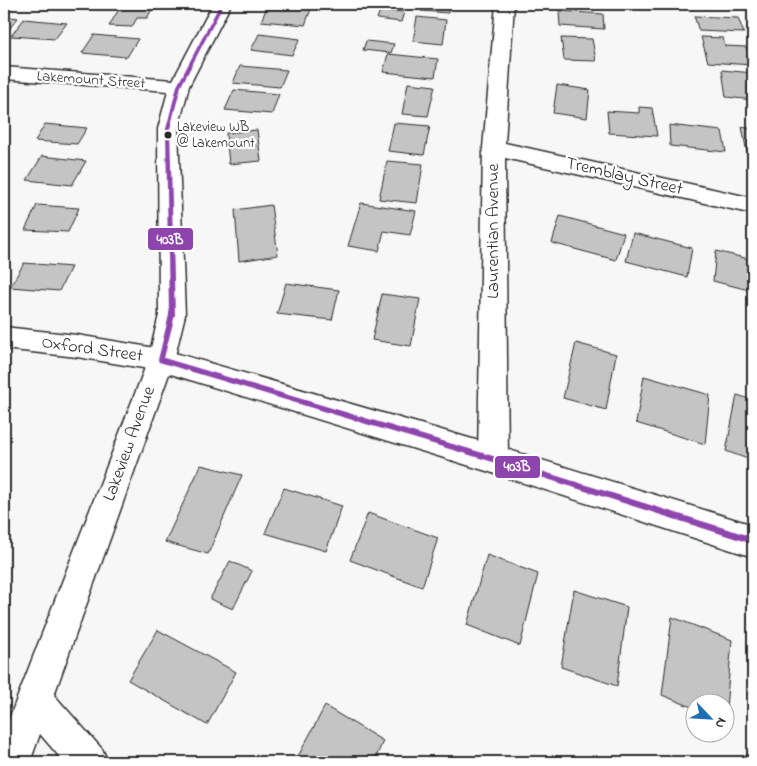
<svg xmlns="http://www.w3.org/2000/svg" width="757" height="766" font-family="'Indie Flower',sans-serif">
	<rect width="100%" height="100%" fill="#f7f7f7"/>
	<filter id="ink" filterUnits="userSpaceOnUse"><feTurbulence type="fractalNoise" baseFrequency=".02" numOctaves="2"/><feDisplacementMap in="SourceGraphic" scale="10" xChannelSelector="R" yChannelSelector="G"/><feConvolveMatrix kernelMatrix="1 2 1 2 8 2 1 2 1" color-interpolation-filters="sRGB"/></filter>
	<g filter="url(#ink)">
		<!-- building -->
		<path fill="#c4c4c4" stroke="#2b2b2b" d="M122 4H155L147 18H137L132 27 109 26Z
			M422 4H449L448 13 421 11Z
			M268 5 311 9 305 25 261 21Z
			M380 10 404 12 401 22 377 19Z
			M559 11 603 14 604 29 560 26Z
			M4 16 18 18 5 34H4Z
			M694 16 738 18 744 33 699 31Z
			M417 17 446 20 443 44 413 41Z
			M24 19 67 23 55 39 11 36Z
			M259 34 300 39 292 55 251 50Z
			M94 35 138 39 127 57 82 53Z
			M701 37 723 38 725 46 746 47 752 65 708 62Z
			M561 38 592 39 596 61 564 60Z
			M366 41 394 44 391 53 363 50Z
			M388 54 438 59 435 77 383 72Z
			M240 66 287 70 280 87 233 83Z
			M722 70 753 73V100L726 97Z
			M408 83 435 86 428 116 402 114Z
			M557 85 590 90 587 118 553 113Z
			M234 90 279 94 272 114 225 110Z
			M639 107 652 108 657 136 609 133 607 111 639 113Z
			M394 123 430 126 424 155 388 151Z
			M45 124 87 128 77 144 35 141Z
			M669 125 722 131 726 152 670 146Z
			M742 127 753 129V159L748 158Z
			M257 130 261 161 229 164 226 133Z
			M42 156 86 161 72 185 27 180Z
			M387 161 423 164 417 203 379 199Z
			M361 203 416 211 410 235 384 231 379 251 348 246Z
			M37 205 79 208 68 232 25 230Z
			M271 205 278 255 239 261 235 210Z
			M560 216 624 233 616 260 552 243Z
			M633 233 692 248 687 277 626 261Z
			M716 251 753 260V291L713 281Z
			M24 263 71 267 59 291 10 287Z
			M286 283 339 290 332 320 277 314Z
			M382 294 420 299 411 346 372 340Z
			M576 343 616 354 606 410 563 398Z
			M644 376 710 395 705 444 636 423Z
			M737 395 753 400V461L726 451Z
			M201 465 242 475 208 554 165 542Z
			M284 488 342 506 326 551 265 533Z
			M368 513 438 538 422 587 350 560Z
			M487 555 538 574 520 646 467 625Z
			M230 561 252 571 233 609 210 599Z
			M574 590 627 607 617 686 561 667Z
			M672 617 732 640 725 720 724 704H694V708L662 695Z
			M158 630 236 672 207 725 128 680Z
			M325 706 383 741 374 762H295Z"/>
		<g fill="none" stroke-linecap="round" stroke-linejoin="round">
			<defs>
				<path id="street" d="M213 4H231L189 86 178 129 185 315 174 360 54 695 102 749 108 762H64L40 734 30 762H4V732L148 360 159 315 158 129 168 91 4 79V67L173 80Z
					M496 4H514L505 143 753 198V214L505 158 508 459 503 469 493 473 483 469 478 459 483 148Z"/>
				<path id="secondary" d="M4 327 77 335 161 349 493 445 753 525V557L493 473 161 371 77 357 4 349Z"/>
			</defs>
			<!-- street casing -->
			<use href="#street" stroke="#2b2b2b" stroke-width="3"/>
			<!-- secondary casing -->
			<use href="#secondary" stroke="#2b2b2b" stroke-width="3"/>
			<!-- street -->
			<use href="#street" fill="#fff" fill-rule="evenodd"/>
			<!-- secondary -->
			<use href="#secondary" fill="#fff" fill-rule="evenodd"/>
			<defs>
				<path id="bus-1" d="M220 4H224L181 86 170 129 175 315 164 358 493 456 753 537V544L493 462 159 362 158 360 169 315 166 129 177 86Z"/>
			</defs>
			<!-- bus-1 casing -->
			<use href="#bus-1" stroke="#fff" stroke-width="4"/>
			<!-- bus-1 -->
			<use href="#bus-1" fill="#8e44ad" fill-rule="evenodd"/>
		</g>
	</g>
	<!-- markers -->
	<circle fill="#2b2b2b" stroke="#fff" stroke-width="2" cx="168" cy="135" r="4.5"/>
	<g text-anchor="middle" dominant-baseline="central" stroke-width="4.5" stroke-linejoin="round" paint-order="stroke">
		<!-- far-bus labels -->
		<g font-size="14" fill="#2b2b2b" stroke="#fff" text-anchor="start">
			<text x="177" y="127">Lakeview WB<tspan x="177" dy="16">@ Lakemount</tspan></text>
		</g>
		<!-- far-street labels -->
		<g font-size="15" fill="#2b2b2b" stroke="#fff">
			<text transform="translate(91 80) rotate(4)">Lakemount Street</text>
		</g>
		<!-- street labels -->
		<g font-size="18" fill="#2b2b2b" stroke="#fff">
			<text transform="translate(624 177) rotate(13)">Tremblay Street</text>
			<text transform="translate(494 231) rotate(-90)">Laurentian Avenue</text>
			<text transform="translate(92 350) rotate(8)">Oxford Street</text>
			<text transform="translate(130 444) rotate(-70)">Lakeview Avenue</text>
		</g>
	</g>
	<g stroke="#fff" stroke-width="2">
		<rect x="147" y="227" width="47" height="24" rx="5" fill="#8e44ad"/>
		<rect x="494" y="455" width="47" height="24" rx="5" fill="#8e44ad"/>
	</g>
	<g font-size="14" text-anchor="middle" font-weight="bold" fill="#fff">
		<text x="170" y="244">403B</text>
		<text x="517" y="471">403B</text>
	</g>
	<!-- margin -->
	<rect width="757" height="766" fill="none" stroke="#fff" stroke-width="20"/>
	<rect x="10" y="10" width="737" height="746" fill="none" stroke="#2b2b2b" stroke-width="2" filter="url(#ink)"/>
	<!-- north arrow -->
	<g transform="translate(710 718) rotate(115)"><circle r="24" fill="#ffffff" stroke="#aaaaaa"/>
	<path d="M0-4L9 19L0 12L-9 19Z" fill="#1f6fb2"/>
	<text y="-8" font-size="14" font-weight="bold" text-anchor="middle" fill="#2b2b2b">N</text>
	</g>
</svg>
